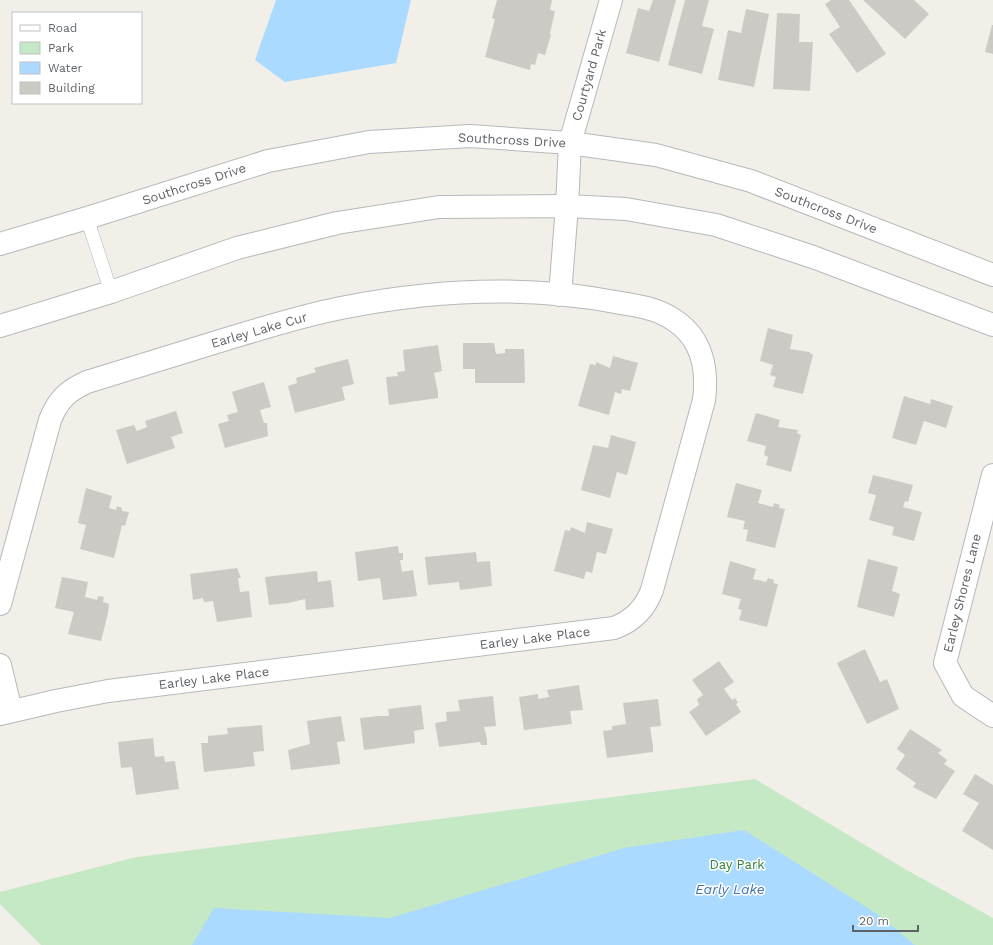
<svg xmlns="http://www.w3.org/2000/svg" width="993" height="945" font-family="'Work Sans',sans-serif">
	<rect width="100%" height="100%" fill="#f1efe8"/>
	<!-- green -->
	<path fill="#c5e8c5" d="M755 779 905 869 993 918V945H41L0 904V892L137 857Z"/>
	<!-- water -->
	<path fill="#aadaff" d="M276 0H411L396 63 285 82 255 60Z
		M744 830 877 914 915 945H192L214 908 390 918 624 848Z"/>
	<!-- building -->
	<path fill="#cccac5" d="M497 0H552L550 10 555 11 550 33 551 35 545 55 538 53 535 65 531 64 530 70 485 57 495 19 492 18Z
		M653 0H676L659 62 626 53 638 8 649 11Z
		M685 0H709L702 26 714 29 702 74 668 65Z
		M831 0H849L886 54 857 73 829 34 840 27 825 4Z
		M863 0H914L929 14 905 39Z
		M746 9 769 14 754 87 718 80 728 30 741 33Z
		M777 13 800 14 799 42H813L810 91 773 89Z
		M992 25H993V54L985 52Z
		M768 328 793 335 790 349 809 352 813 355 803 394 773 387 776 377 770 375 773 365 760 361Z
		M463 343H494L496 354 505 353V349H524L525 383H475V369H463Z
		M438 345 442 371 434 373 438 392V398L389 405 386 377 398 376 397 372 405 371 403 350Z
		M613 356 638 363 630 391 622 389 621 394 615 392 609 415 578 406 590 364 596 365V362L610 368Z
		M348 359 354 384 342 387 345 400 295 413 288 386 297 383 296 378 316 372 314 368Z
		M264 382 271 407 260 410 264 423H267L268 436 225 448 218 424 229 421 227 415 238 412 232 392Z
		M904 396 930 404 931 399 953 406 946 428 924 421 916 445 892 438Z
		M176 411 183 433 171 437 175 448 127 464 116 430 134 425 137 431 147 427 145 421Z
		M756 413 780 420 778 427 798 430 797 433 801 435 791 472 766 465 768 457 764 455 766 446 747 441Z
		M611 435 636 442 627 475 617 472 610 498 581 490 593 445 608 448Z
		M873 475 913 485 908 502 905 501 903 507 922 512 914 541 892 535 894 527 869 520 876 495 868 493Z
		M736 483 762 490 758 503 773 507 774 503 780 505 779 508 785 509 775 548 746 541 748 530 743 529 745 521 727 517Z
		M86 488 112 496 109 508 116 510 117 506 122 508V511L129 512 125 526 122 525 114 558 80 549 86 525 78 523Z
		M587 522 613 529 606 554 597 552 592 573 586 571 584 579 554 571 565 530 570 531 571 527 585 533Z
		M398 546 399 553H403V560H400L402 572 413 570 417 596 383 600 380 578 358 581 355 552Z
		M476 552 477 562 490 561 492 586 460 590 459 582 428 585 425 557Z
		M868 559 898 567 892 591 900 594 894 617 857 607Z
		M730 561 756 569 753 579 766 582 768 578 774 580 773 583 778 584 767 627 739 620 742 610 738 609 741 599 722 594Z
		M237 568 241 578H238L240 592 249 591 252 617 217 622 213 601 204 602 203 598 193 600 190 574Z
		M317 571 318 582 331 580 334 607 306 610 305 599 288 603 269 605 265 577Z
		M62 577 88 582 85 597 97 600 98 596 104 597 103 602 109 604 108 613 101 641 68 634 74 612 55 608Z
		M865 649 880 682 887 679 899 709 867 724 837 663Z
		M719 661 734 682 724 689 732 700 735 698 738 703 736 704 741 712 706 736 689 712 699 705 697 699 703 695 692 680Z
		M579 685 583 710 570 711 572 724 524 730 519 697 538 694V699L549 697 547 690Z
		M493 696 496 726 484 727 487 739V745H481L480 742 439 747 435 723 447 721 446 712 460 711 458 700Z
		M658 699 661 726 650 727 653 746V752L607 758 603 731 612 730V726L626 724 623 703Z
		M421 705 424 729 414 731 415 743 364 750 360 718 378 716H389L388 709Z
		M341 716 345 741 337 742 340 761V764L291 770 288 750 310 744 307 721Z
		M262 725 264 751 253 752 255 766 204 772 201 743H208V736L228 734 227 728Z
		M910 729 942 750 938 753 947 760 944 764 955 771 936 799 913 787 916 783 896 769 905 755 897 749Z
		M153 738 155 757 164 756 165 762 175 761 179 789 136 795 132 767 121 768 118 742Z
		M975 774 993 785V850L962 831 979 803 963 794Z"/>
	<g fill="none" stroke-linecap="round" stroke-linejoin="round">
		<defs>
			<path id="service" d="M87 218 111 292"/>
			<path id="minor" d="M560 295 567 206 570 143 611 0
				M993 475 945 663 963 696 993 716
				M0 604 50 420C58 400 67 391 87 382 131 368 176 355 220 341 260 329 300 316 341 308 431 290 525 285 615 302 635 305 657 308 674 320 702 338 708 369 704 400L652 590C645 609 633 621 614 628L108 691 56 701 0 714
				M0 665 11 711"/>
			<path id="tertiary" d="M0 244 87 218 268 161 369 142 470 136 570 143 656 155 751 181 993 275
				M0 326 111 292 237 248 337 223 439 207 567 206 626 209 716 225 813 257 993 325"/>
		</defs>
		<!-- service casing -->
		<use href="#service" stroke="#b5b8bc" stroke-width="14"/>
		<!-- minor casing -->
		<use href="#minor" stroke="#b5b8bc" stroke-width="24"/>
		<!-- tertiary casing -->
		<use href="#tertiary" stroke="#b5b8bc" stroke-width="24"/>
		<!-- service -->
		<use href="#service" stroke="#fff" stroke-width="13"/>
		<!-- minor -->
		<use href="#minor" stroke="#fff" stroke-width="22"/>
		<!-- tertiary -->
		<use href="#tertiary" stroke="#fff" stroke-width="22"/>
	</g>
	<g text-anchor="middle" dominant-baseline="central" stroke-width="3" stroke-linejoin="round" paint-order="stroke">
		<!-- street labels -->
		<g font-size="13" fill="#5f6368" stroke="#fff">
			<text transform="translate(589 75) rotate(-74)">Courtyard Park</text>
			<text transform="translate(512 140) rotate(3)">Southcross Drive</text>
			<text transform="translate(194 184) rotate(-18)">Southcross Drive</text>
			<text transform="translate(826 210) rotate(21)">Southcross Drive</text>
			<text transform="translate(259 330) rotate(-16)">Earley Lake Cur</text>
			<text transform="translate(962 593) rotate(-76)">Earley Shores Lane</text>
			<text transform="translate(535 638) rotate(-7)">Earley Lake Place</text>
			<text transform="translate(214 678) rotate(-7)">Earley Lake Place</text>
		</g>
		<!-- park labels -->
		<g font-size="13" fill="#348238" stroke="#fff">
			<text x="737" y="864">Day Park</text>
		</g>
		<!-- water labels -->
		<g font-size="14" font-style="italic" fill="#4174aa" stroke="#fff">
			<text x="730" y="889">Early Lake</text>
		</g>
	</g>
	<!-- legend -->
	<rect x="12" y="12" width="130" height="92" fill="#ffffff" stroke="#bfc1c3"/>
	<rect x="20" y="25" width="20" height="6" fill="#ffffff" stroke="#bfc1c3"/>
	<text x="48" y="32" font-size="12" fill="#5f6368">Road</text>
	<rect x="20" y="42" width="20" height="12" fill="#c5e8c5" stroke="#bfc1c3"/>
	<text x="48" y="52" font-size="12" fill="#5f6368">Park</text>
	<rect x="20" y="62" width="20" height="12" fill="#aadaff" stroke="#bfc1c3"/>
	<text x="48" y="72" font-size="12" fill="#5f6368">Water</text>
	<rect x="20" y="82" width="20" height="12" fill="#cccac5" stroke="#bfc1c3"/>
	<text x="48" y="92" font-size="12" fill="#5f6368">Building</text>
	<!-- scale -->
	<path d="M853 925v6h65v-6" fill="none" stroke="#5f6368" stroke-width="2"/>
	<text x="859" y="925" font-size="12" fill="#5f6368" stroke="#ffffff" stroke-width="3" paint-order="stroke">20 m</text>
</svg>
